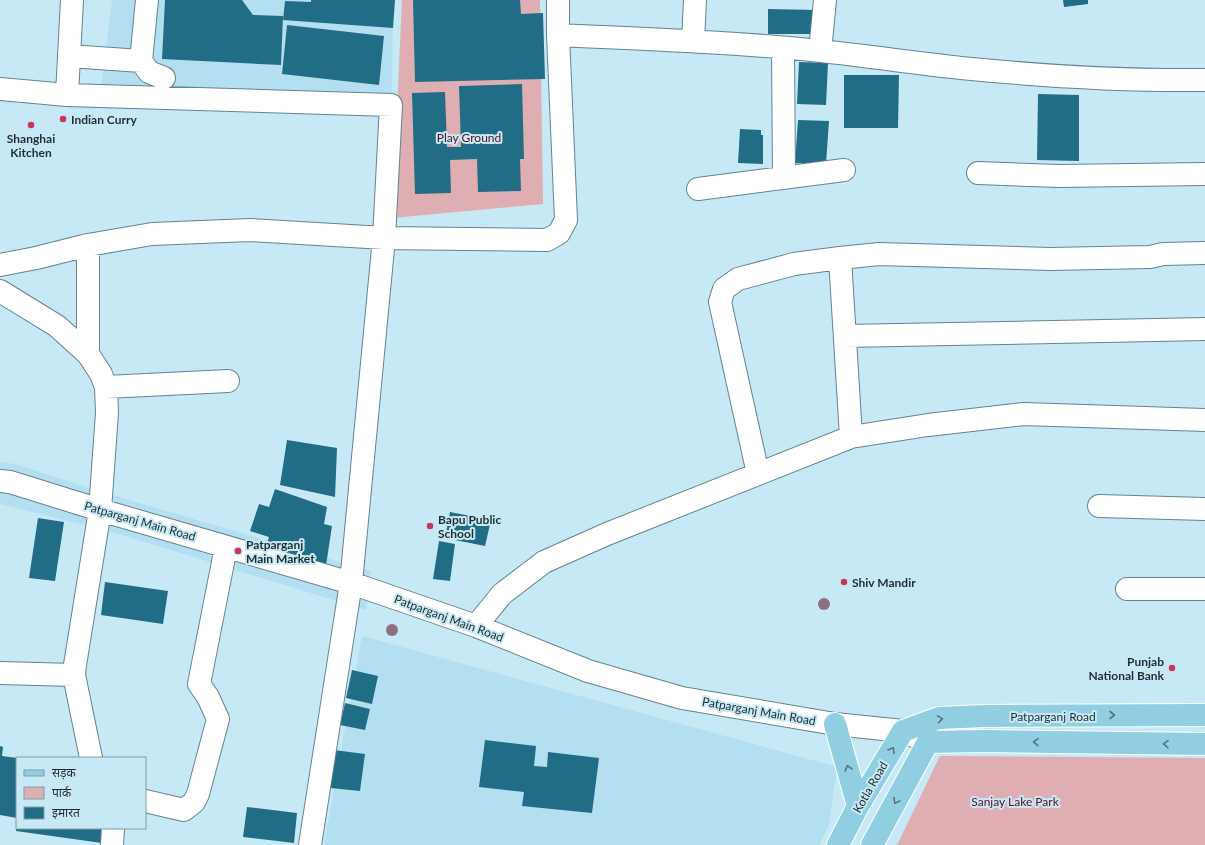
<svg xmlns="http://www.w3.org/2000/svg" width="1205" height="845" font-family="Lato,'Noto Sans Devanagari',sans-serif">
	<rect width="100%" height="100%" fill="#c7e9f6"/>
	<!-- built -->
	<path fill="#b4dff0" d="M112 0H393L392 98H100Z
		M0 462 15 464 112 495 371 571 366 610 108 531 0 504Z
		M362 636 837 767 829 825 819 845H324Z"/>
	<!-- green -->
	<path fill="#deaeb3" d="M402 0H540L543 204 392 218Z
		M940 756 1205 758V845H897Z"/>
	<!-- building -->
	<path fill="#216d85" d="M165 0H242L253 15 283 16 281 65 162 59Z
		M311 0H395L393 28 283 20 285 1 311 2Z
		M413 0H520L521 14 543 13 545 79 415 82Z
		M1063 0H1088V4L1064 7Z
		M768 9 817 10 816 34H768Z
		M287 25 384 36 379 85 282 74Z
		M799 62 828 63 826 105 797 104Z
		M844 75H899L898 128H844Z
		M522 84 524 159H520L521 191 478 192 477 159 450 160 451 193 415 194 412 93 445 92 447 147H461L459 86Z
		M1038 94 1079 95V161L1037 160Z
		M798 120 829 121 826 164 795 163Z
		M740 129 761 130V135H763V164L738 163Z
		M287 440 337 448 335 497 280 485Z
		M275 489 327 507 324 524 332 526 325 572 264 553 269 537 250 531 259 504 269 507Z
		M450 512 491 520 485 546 445 538Z
		M38 518 64 522 55 581 29 578Z
		M439 541 455 544 450 581 433 579Z
		M105 582 168 591 163 624 101 615Z
		M352 670 378 676 372 704 346 698Z
		M345 703 370 709 365 730 340 725Z
		M485 740 536 746 534 766 547 767 548 752 599 758 592 813 522 806 524 792 479 787Z
		M0 746 3 747 2 756 17 758V818L0 815Z
		M326 749 365 754 360 791 321 787Z
		M247 807 297 813 294 843 243 837Z
		M16 828H104L102 843 16 831Z"/>
	<g fill="none" stroke-linecap="round" stroke-linejoin="round">
		<defs>
			<path id="minor" d="M147 0 141 61 149 72 164 78
				M558 35C646 39 734 42 821 51 868 56 914 63 961 68 1042 76 1123 81 1205 80
				M693 41 695 0
				M783 48 784 178
				M820 51 825 0
				M69 56 141 61
				M0 89 67 95 391 105 384 238 250 230 152 234 88 245 36 258 0 265
				M67 95 72 0
				M978 173 1059 176 1205 174
				M698 189 844 170
				M88 245V354
				M840 258 851 437
				M0 291 57 326 88 354 101 374 106 387 107 413 100 510 75 665 74 675 91 758
				M845 336 1205 329
				M106 387 228 381
				M758 474 720 302 724 289 738 279 794 264 840 258 879 254 1050 259 1150 257 1163 254 1205 253
				M0 481 10 482 100 510 351 583 476 626 588 671 682 698 835 724 903 731 918 738
				M1099 506 1205 509
				M1127 589H1205
				M476 626 502 594 544 562 607 534 851 437 928 425 1024 414 1205 420
				M0 673 74 675
				M145 801 184 810 194 802 198 794 218 719 208 697 199 684 226 547
				M112 845 113 828
				M310 845 351 583 384 238 547 240 559 233 566 220 558 35V0"/>
			<path id="major" d="M835 724 858 806
				M838 845 858 806 903 731 939 718 985 716 1205 715
				M872 845 928 742 985 741 1205 744"/>
		</defs>
		<!-- minor casing -->
		<use href="#minor" stroke="#64838f" stroke-width="24"/>
		<!-- major casing -->
		<use href="#major" stroke="#fff" stroke-width="24"/>
		<!-- minor -->
		<use href="#minor" stroke="#fff" stroke-width="22"/>
		<!-- major -->
		<use href="#major" stroke="#91cee2" stroke-width="22"/>
	</g>
	<!-- trees -->
	<g fill="#8c6f81">
		<circle cx="824" cy="604" r="6"/>
		<circle cx="392" cy="630" r="6"/>
	</g>
	<!-- one-way arrows -->
	<defs><path id="oneway-chevron" d="M-2-3.5L2.5 0L-2 3.5" fill="none" stroke-width="1.6" stroke-linecap="round" stroke-linejoin="round"/></defs>
	<g stroke="#527581">
		<use href="#oneway-chevron" transform="translate(1112 715)"/>
		<use href="#oneway-chevron" transform="translate(940 719) rotate(-9)"/>
		<use href="#oneway-chevron" transform="translate(1036 742) rotate(-179)"/>
		<use href="#oneway-chevron" transform="translate(1166 744) rotate(-179)"/>
		<use href="#oneway-chevron" transform="translate(892 750) rotate(-59)"/>
		<use href="#oneway-chevron" transform="translate(848 768) rotate(-106)"/>
		<use href="#oneway-chevron" transform="translate(896 801) rotate(118)"/>
	</g>
	<!-- markers -->
	<g fill="#c53659" stroke="#c7e9f6" stroke-width="1.5">
		<circle cx="63" cy="119" r="4"/>
		<circle cx="31" cy="125" r="4"/>
		<circle cx="430" cy="526" r="4"/>
		<circle cx="238" cy="551" r="4"/>
		<circle cx="844" cy="582" r="4"/>
		<circle cx="1172" cy="668" r="4"/>
	</g>
	<g text-anchor="middle" dominant-baseline="central" stroke-width="4" stroke-linejoin="round" paint-order="stroke">
		<!-- poi labels -->
		<g font-size="12" font-weight="bold" fill="#1f2c31" stroke="#c7e9f6" text-anchor="start">
			<text x="71" y="119">Indian Curry</text>
			<text x="31" y="138" text-anchor="middle">Shanghai<tspan x="31" dy="14">Kitchen</tspan></text>
			<text x="438" y="519">Bapu Public<tspan x="438" dy="14">School</tspan></text>
			<text x="246" y="544">Patparganj<tspan x="246" dy="14">Main Market</tspan></text>
			<text x="852" y="582">Shiv Mandir</text>
			<text x="1164" y="661" text-anchor="end">Punjab<tspan x="1164" dy="14">National Bank</tspan></text>
		</g>
		<!-- park labels -->
		<g font-size="12" fill="#5b0c22" stroke="#c7e9f6">
			<text x="469" y="137">Play Ground</text>
			<text x="1015" y="801">Sanjay Lake Park</text>
		</g>
		<!-- street labels -->
		<g font-size="12" fill="#1f2c31" stroke="#c7e9f6">
			<text transform="translate(140 521) rotate(16)">Patparganj Main Road</text>
			<text transform="translate(449 618) rotate(20)">Patparganj Main Road</text>
			<text transform="translate(759 711) rotate(10)">Patparganj Main Road</text>
			<text x="1053" y="716">Patparganj Road</text>
			<text transform="translate(870 787) rotate(-60)">Kotla Road</text>
		</g>
	</g>
	<!-- legend -->
	<rect x="16" y="757" width="130" height="72" fill="#c7e9f6" stroke="#849da7"/>
	<rect x="24" y="770" width="20" height="6" fill="#91cee2" stroke="#849da7"/>
	<text x="52" y="777" font-size="12" fill="#1f2c31">सड़क</text>
	<rect x="24" y="787" width="20" height="12" fill="#deaeb3" stroke="#849da7"/>
	<text x="52" y="797" font-size="12" fill="#1f2c31">पार्क</text>
	<rect x="24" y="807" width="20" height="12" fill="#216d85" stroke="#849da7"/>
	<text x="52" y="817" font-size="12" fill="#1f2c31">इमारत</text>
</svg>
